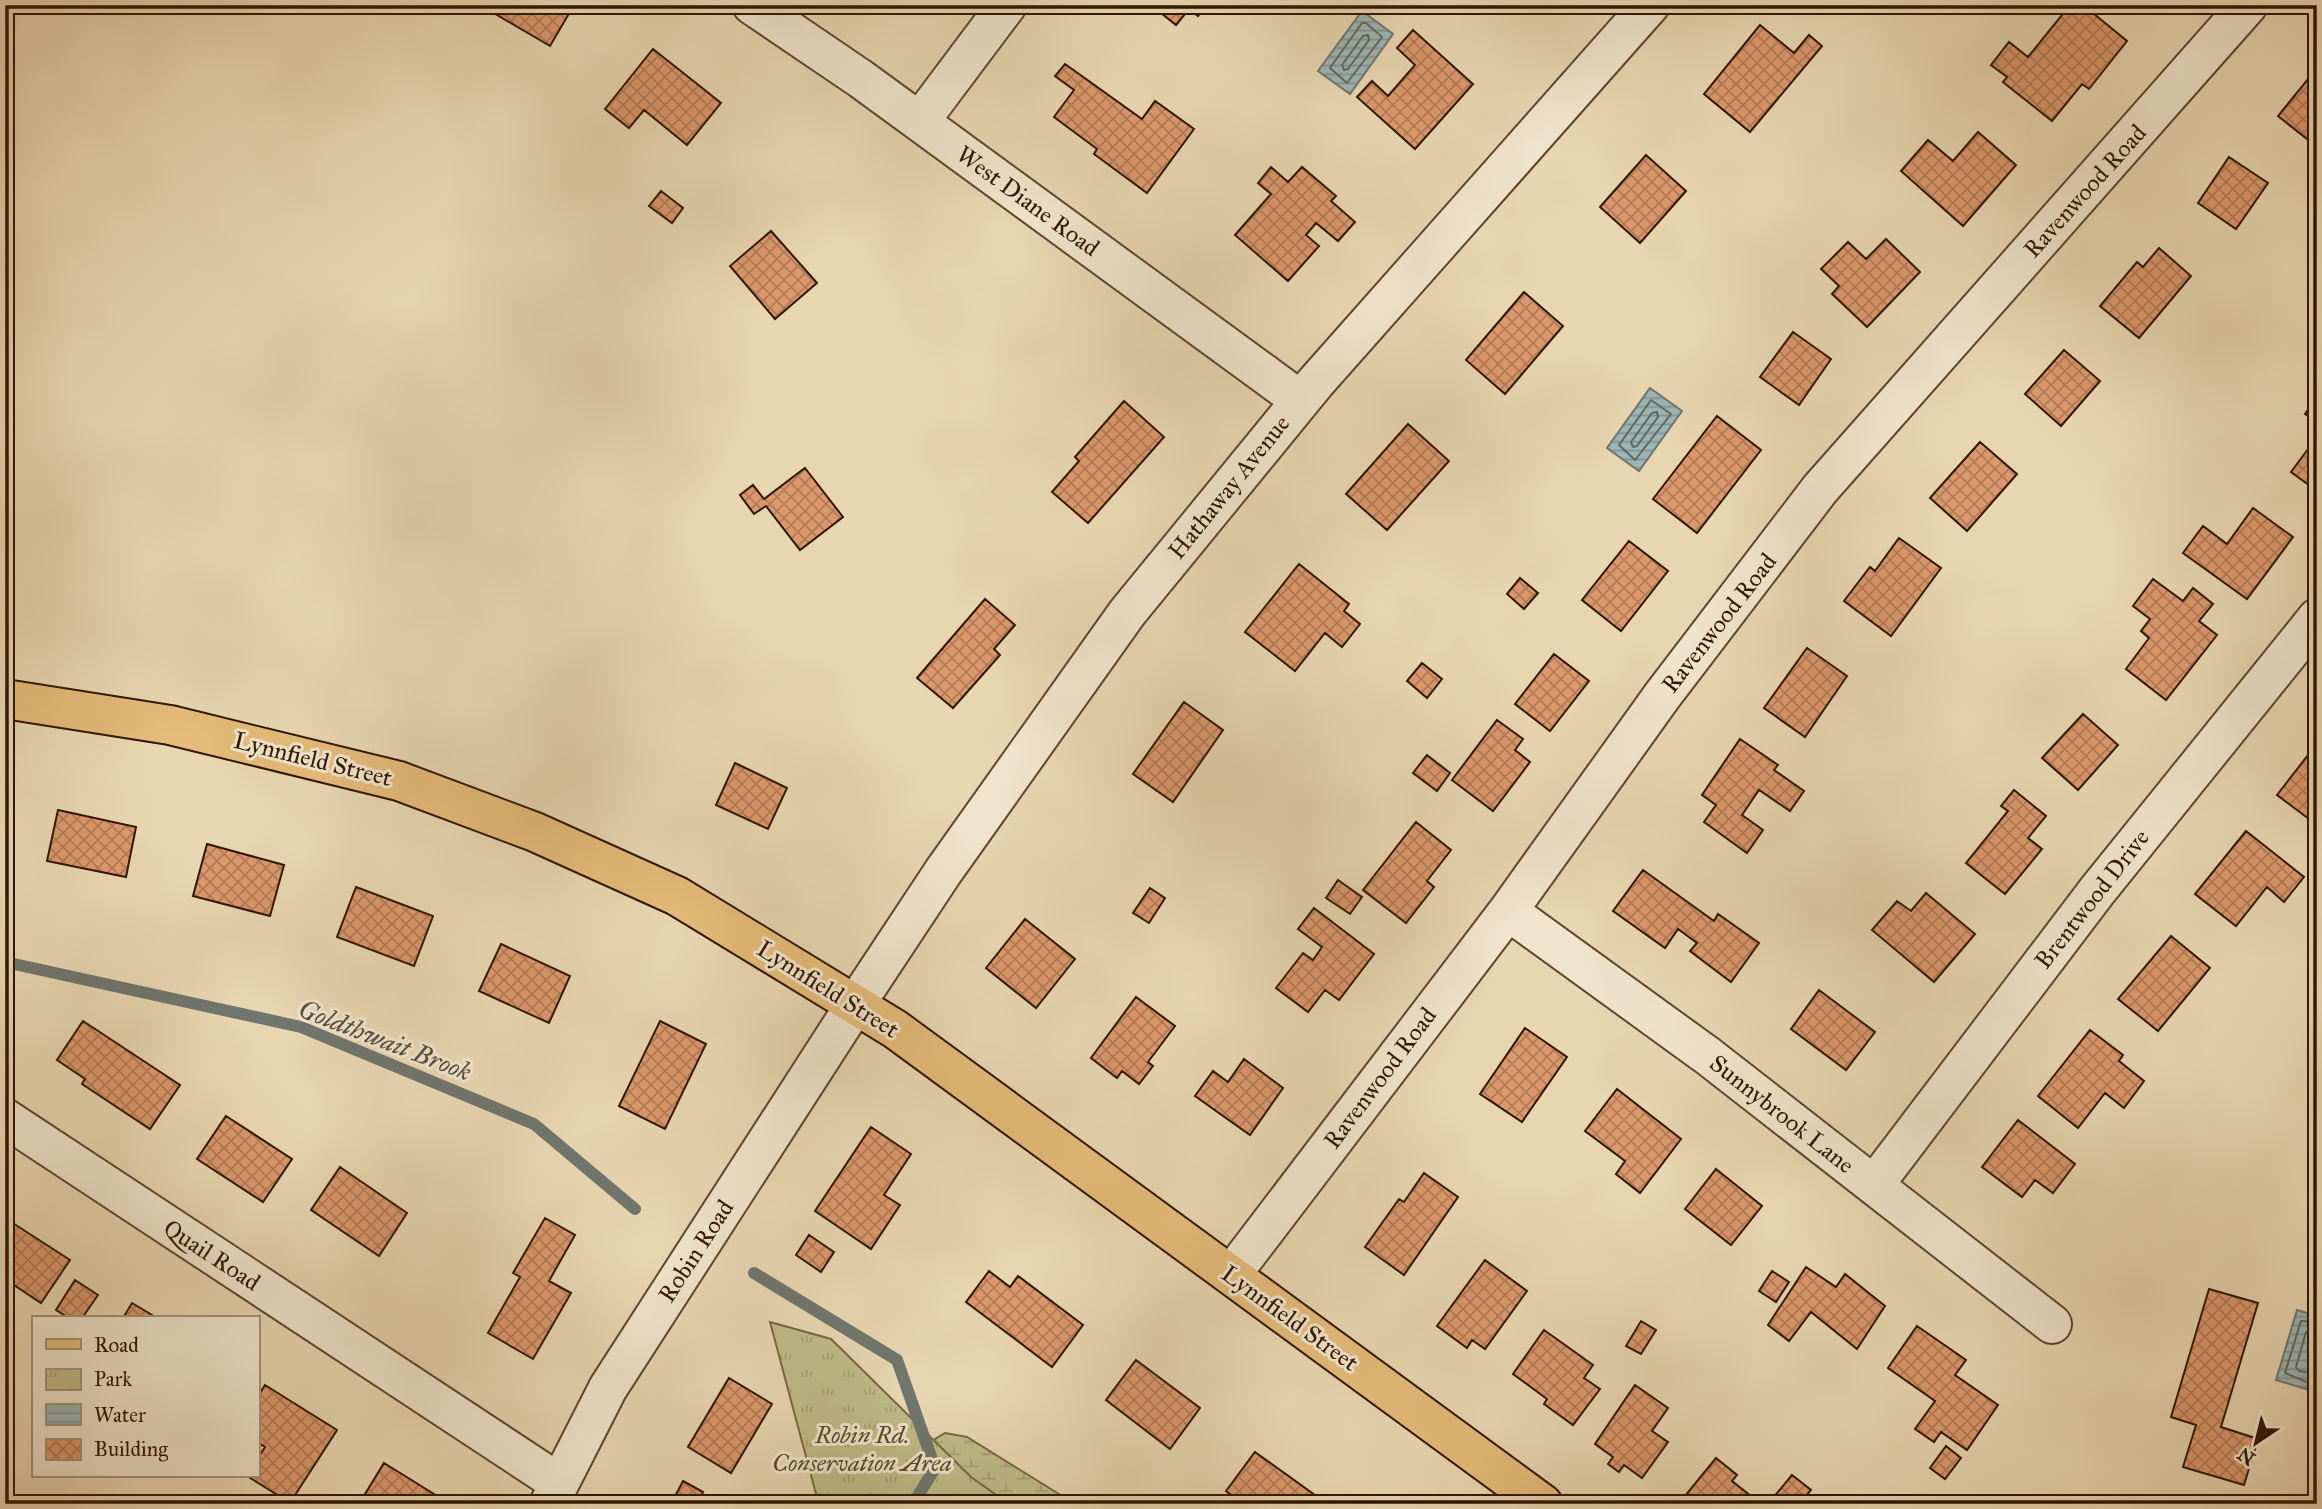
<svg xmlns="http://www.w3.org/2000/svg" width="2322" height="1509" font-family="'IM FELL Great Primer',serif">
	<defs>
		<pattern id="wetland-marsh" width="20" height="14" patternUnits="userSpaceOnUse" patternTransform="scale(1.75)"><rect width="20" height="14" fill="#bebb86"/><path d="M1 5h8M5 5V1M11 12h8M15 12V8" fill="none" stroke="#a4a072"/></pattern>
		<pattern id="park-tufts" width="24" height="20" patternUnits="userSpaceOnUse" patternTransform="scale(1.75)"><rect width="24" height="20" fill="#bebb86"/><path d="M3 7l-1-3M5 7V3M7 7l1-3M15 17l-1-3M17 17v-4M19 17l1-3" fill="none" stroke="#a4a072"/></pattern>
		<pattern id="water-rules" width="6" height="5" patternUnits="userSpaceOnUse" patternTransform="scale(1.75)"><rect width="6" height="5" fill="#9bb6b6"/><path d="M0 2.5h6" fill="none" stroke="#7f9392"/></pattern>
		<pattern id="building-cross-hatch" width="8" height="8" patternUnits="userSpaceOnUse" patternTransform="scale(1.75)"><rect width="8" height="8" fill="#db986c"/><path d="M0 0l8 8M0 8l8-8" fill="none" stroke="#b27b56"/></pattern>
	</defs>
	<rect width="100%" height="100%" fill="#e8d6b1"/>
	<filter id="stains"><feTurbulence type="fractalNoise" baseFrequency=".00286" numOctaves="4"/><feColorMatrix values="0 0 0 0 .2 0 0 0 0 .09 0 0 0 0 .02 0 0 0 .5 -.17"/></filter>
	<radialGradient id="worn" r=".72"><stop offset=".6" stop-color="#630" stop-opacity="0"/><stop offset="1" stop-color="#630" stop-opacity=".3"/></radialGradient>
	<!-- wetland -->
	<path fill="url(#wetland-marsh)" stroke="#766843" stroke-width="2" d="M945 1433 967 1437 1075 1504H884L930 1442Z"/>
	<!-- park -->
	<path fill="url(#park-tufts)" stroke="#766843" stroke-width="2" d="M770 1322 831 1339 971 1477 1009 1504H814L816 1494Z"/>
	<!-- water -->
	<path fill="url(#water-rules)" stroke="#70766d" stroke-width="2" d="M1362 11 1393 34 1350 94 1318 71Z
		M1650 388 1682 411 1639 471 1607 448Z
		M2297 1310 2317 1316V1379L2313 1391 2276 1380Z"/>
	<g fill="none" stroke-linecap="round" stroke-linejoin="round">
		<!-- shore -->
		<path stroke="#65665b" stroke-width="2" d="M1362 23H1366L1382 37 1347 83 1330 68Z
			M1363 36 1368 35 1369 40 1348 69 1344 70 1342 65Z
			M1651 400 1671 414 1635 460 1619 445Z
			M1652 413 1657 412 1658 417 1637 446 1633 447 1631 442Z
			M2317 1322 2301 1321 2285 1373 2309 1383H2317
			M2317 1331 2306 1332 2296 1367 2299 1371 2317 1374"/>
		<!-- stream -->
		<path stroke="#70766d" stroke-width="12" d="M5 962 301 1027 534 1124 635 1209
			M754 1273 897 1360 935 1468 913 1504"/>
	</g>
	<!-- building -->
	<path fill="url(#building-cross-hatch)" stroke="#2f1600" stroke-width="2" d="M480 5H574L550 46Z
		M1151 5H1206L1198 16 1189 9 1176 25Z
		M1523 5H1539L1533 13Z
		M2070 5H2083L2127 41 2089 89 2082 84 2052 121 2003 82 2007 77 1991 65 2009 42 2028 57Z
		M1760 25 1794 53 1809 35 1822 46 1750 132 1704 94Z
		M1413 30 1473 84 1415 149 1357 97 1372 81 1388 96 1415 65 1397 48Z
		M653 49 721 103 687 145 644 110 629 128 605 109Z
		M1065 64 1142 119 1155 101 1194 129 1147 193 1094 154 1097 149 1054 117 1074 90 1055 76Z
		M2317 68V147L2278 116Z
		M1978 132 2016 165 1963 226 1901 171 1928 140 1953 161Z
		M1646 155 1686 191 1640 243 1600 207Z
		M2229 157 2268 183 2236 229 2198 203Z
		M1271 167 1288 182 1302 167 1336 196 1331 201 1355 222 1338 241 1316 223 1306 235 1319 246 1288 281 1235 235 1271 194 1258 183Z
		M661 191 683 208 672 223 649 206Z
		M771 231 817 283 775 319 730 266Z
		M1886 239 1920 272 1867 327 1832 294 1839 286 1821 269 1848 242 1866 259Z
		M2159 248 2191 276 2139 338 2100 306 2137 262 2143 267Z
		M1524 292 1563 326 1505 394 1466 360Z
		M1793 332 1831 359 1799 405 1760 377Z
		M2064 350 2100 381 2061 426 2025 394Z
		M2317 397V422L2305 414Z
		M1124 401 1164 437 1088 523 1052 492 1079 461 1075 457Z
		M1717 416 1761 450 1697 533 1653 499Z
		M1408 424 1449 461 1387 530 1346 494Z
		M2317 437V491L2291 472Z
		M1980 442 2017 474 1967 531 1930 498Z
		M805 468 843 517 800 550 766 506 754 514 740 495 753 485 764 499Z
		M2253 508 2293 537 2247 599 2183 553 2203 526 2227 544Z
		M1899 538 1941 568 1891 636 1844 601 1870 567 1875 571Z
		M1629 541 1668 571 1621 631 1582 600Z
		M1299 564 1349 604 1344 611 1360 624 1342 647 1325 633 1295 671 1245 632Z
		M1520 578 1538 593 1524 609 1507 594Z
		M2153 579 2183 601 2193 588 2213 604 2199 621 2217 635 2166 700 2126 669 2149 638 2141 631 2150 619 2133 606Z
		M985 599 1015 625 994 649 1000 655 953 708 917 678Z
		M1807 648 1847 676 1805 737 1764 708Z
		M1554 654 1589 681 1550 731 1515 704Z
		M1422 663 1442 679 1427 698 1407 681Z
		M1184 702 1223 730 1173 802 1133 774Z
		M2083 714 2118 745 2078 790 2042 758Z
		M1497 720 1523 739 1515 750 1530 762 1493 811 1452 780Z
		M1740 739 1778 765 1774 770 1804 791 1790 811 1759 790 1742 815 1763 830 1747 853 1704 822 1716 805 1702 795Z
		M2315 746 2317 747V825L2277 795Z
		M1427 755 1450 773 1437 791 1413 773Z
		M735 763 787 788 768 829 716 805Z
		M2014 790 2046 816 2028 838 2042 849 2005 894 1966 863 2008 811 2001 806Z
		M58 810 136 827 126 877 47 861Z
		M1416 822 1451 850 1427 881 1434 887 1406 923 1363 890Z
		M2246 831 2304 877 2284 902 2267 887 2236 926 2195 894Z
		M207 844 284 865 270 916 193 896Z
		M1643 870 1714 921 1718 914 1759 943 1731 982 1690 951 1697 943 1678 929 1665 948 1613 911Z
		M1338 880 1362 897 1350 914 1326 898Z
		M356 887 433 916 414 966 337 937Z
		M1150 888 1165 898 1149 923 1133 913Z
		M1926 893 1975 934 1934 982 1872 930 1897 901 1911 911Z
		M1314 908 1374 954 1339 1000 1325 990 1308 1012 1276 988 1303 953 1313 960 1322 947 1298 929Z
		M1025 919 1075 959 1036 1008 986 968Z
		M2171 936 2210 968 2158 1031 2118 999Z
		M501 944 570 976 549 1023 479 991Z
		M1819 990 1875 1032 1846 1070 1791 1029Z
		M1136 997 1175 1026 1148 1062 1153 1066 1139 1084 1122 1071 1117 1078 1091 1058Z
		M83 1021 180 1085 150 1129 82 1084 85 1079 57 1060Z
		M660 1021 706 1044 665 1129 619 1106Z
		M1525 1028 1567 1057 1522 1122 1480 1094Z
		M2090 1030 2123 1055 2119 1061 2144 1081 2124 1108 2105 1093 2078 1128 2038 1096Z
		M1244 1059 1283 1088 1250 1135 1195 1096 1213 1071 1228 1082Z
		M1617 1089 1681 1139 1640 1193 1616 1174 1625 1161 1585 1131Z
		M226 1116 292 1159 263 1202 197 1159Z
		M2018 1120 2075 1164 2053 1193 2035 1180 2022 1197 1982 1167Z
		M871 1127 911 1154 884 1195 900 1205 871 1249 815 1211Z
		M340 1167 407 1213 379 1256 311 1210Z
		M1716 1169 1762 1206 1731 1245 1685 1209Z
		M1424 1173 1458 1197 1404 1275 1365 1247 1399 1199 1404 1202Z
		M5 1218 70 1260 41 1303 5 1279Z
		M545 1218 575 1235 549 1281 571 1293 533 1359 488 1333 520 1277 513 1273Z
		M809 1235 834 1252 821 1272 796 1255Z
		M1485 1260 1527 1291 1485 1349 1472 1340 1467 1348 1437 1326Z
		M1806 1267 1836 1287 1845 1274 1885 1306 1857 1349 1811 1312 1789 1341 1768 1325Z
		M989 1271 1010 1287 1018 1276 1083 1325 1052 1367 966 1302Z
		M1772 1271 1789 1282 1776 1302 1759 1291Z
		M75 1280 98 1295 82 1318H69L56 1310Z
		M2209 1289 2258 1303 2221 1427 2258 1439 2244 1485 2183 1467 2196 1425 2171 1417Z
		M132 1303 157 1318H123Z
		M1641 1321 1656 1330 1641 1354 1626 1346Z
		M1917 1326 1966 1360 1955 1375 1998 1405 1967 1450 1941 1432 1934 1442 1915 1429 1935 1401 1888 1368Z
		M1544 1330 1593 1365 1584 1378 1600 1389 1573 1425 1544 1404 1547 1399 1513 1374Z
		M1136 1360 1200 1408 1170 1449 1106 1400Z
		M729 1378 772 1404 731 1473 688 1447Z
		M265 1385 337 1430 290 1503 247 1476H257V1459L265 1447 257 1442V1398Z
		M1635 1385 1668 1408 1652 1431 1668 1442 1642 1478 1624 1465 1619 1472 1608 1464 1613 1457 1595 1444Z
		M1946 1446 1961 1458 1945 1479 1930 1468Z
		M1255 1452 1319 1498 1315 1504H1243L1226 1491Z
		M1716 1458 1737 1475 1732 1481 1761 1504 1680 1502Z
		M384 1463 450 1504H359Z
		M1792 1475 1811 1490 1799 1504H1780L1773 1498Z
		M683 1481 703 1492 697 1504H671Z"/>
	<g fill="none" stroke-linecap="round" stroke-linejoin="round">
		<defs>
			<path id="minor" d="M752 5 861 79 1300 400
				M920 121 1007 5
				M1508 911 1708 1056 2052 1324
				M5 1118 559 1483
				M1874 1185 2097 891 2317 618
				M1231 1275 1508 911 1662 696 1820 489 2248 5
				M549 1504 608 1388 855 1005 943 872 1127 613 1316 382 1650 5"/>
			<path id="major" d="M5 699 170 725 399 781 535 832 677 896 895 1029 1543 1504"/>
		</defs>
		<!-- minor casing -->
		<use href="#minor" stroke="#5d462c" stroke-width="42"/>
		<!-- major casing -->
		<use href="#major" stroke="#2f1600" stroke-width="42"/>
		<!-- minor -->
		<use href="#minor" stroke="#f0e4cc" stroke-width="38"/>
		<!-- major -->
		<use href="#major" stroke="#e4bb78" stroke-width="38"/>
	</g>
	<g text-anchor="middle" dominant-baseline="central" stroke-width="6" stroke-linejoin="round" paint-order="stroke">
		<!-- street labels -->
		<g font-size="24" fill="#2f1600" stroke="#f0e4cc">
			<text transform="translate(2085 191) rotate(-48)">Ravenwood Road</text>
			<text transform="translate(1028 201) rotate(36)">West Diane Road</text>
			<text transform="translate(1229 487) rotate(-51)">Hathaway Avenue</text>
			<text transform="translate(1719 623) rotate(-52)">Ravenwood Road</text>
			<text transform="translate(313 759) rotate(14)">Lynnfield Street</text>
			<text transform="translate(2092 899) rotate(-52)">Brentwood Drive</text>
			<text transform="translate(828 989) rotate(32)">Lynnfield Street</text>
			<text transform="translate(1380 1078) rotate(-53)">Ravenwood Road</text>
			<text transform="translate(1782 1114) rotate(38)">Sunnybrook Lane</text>
			<text transform="translate(696 1251) rotate(-57)">Robin Road</text>
			<text transform="translate(212 1255) rotate(33)">Quail Road</text>
			<text transform="translate(1290 1318) rotate(36)">Lynnfield Street</text>
		</g>
		<!-- park labels -->
		<g font-size="24" font-style="italic" fill="#5a4828" stroke="#f0e4cc">
			<text x="862" y="1435">Robin Rd.<tspan x="862" dy="28">Conservation Area</tspan></text>
		</g>
		<!-- water labels -->
		<g font-size="26" font-style="italic" fill="#554e40" stroke="#f0e4cc">
			<text transform="translate(385 1040) rotate(21)">Goldthwait Brook</text>
		</g>
	</g>
	<!-- margin -->
	<rect width="2322" height="1509" fill="none" stroke="#e8d6b1" stroke-width="28"/>
	<rect x="7" y="7" width="2308" height="1495" fill="none" stroke="#2f1600" stroke-width="3.5"/>
	<rect x="14" y="14" width="2294" height="1481" fill="none" stroke="#2f1600" stroke-width="2"/>
	<!-- legend -->
	<rect x="32" y="1316" width="228" height="161" fill="#f0e4cc" stroke="#a3927a" stroke-width="2"/>
	<rect x="46" y="1339" width="35" height="10" fill="#e4bb78" stroke="#a3927a" stroke-width="2"/>
	<text x="94" y="1352" font-size="21" fill="#2f1600">Road</text>
	<rect x="46" y="1369" width="35" height="21" fill="url(#park-tufts)" stroke="#a3927a" stroke-width="2"/>
	<text x="94" y="1386" font-size="21" fill="#2f1600">Park</text>
	<rect x="46" y="1404" width="35" height="21" fill="url(#water-rules)" stroke="#a3927a" stroke-width="2"/>
	<text x="94" y="1422" font-size="21" fill="#2f1600">Water</text>
	<rect x="46" y="1439" width="35" height="21" fill="url(#building-cross-hatch)" stroke="#a3927a" stroke-width="2"/>
	<text x="94" y="1456" font-size="21" fill="#2f1600">Building</text>
	<!-- north arrow -->
	<g transform="translate(2256 1443) rotate(215)" stroke="#f0e4cc" stroke-width="5" paint-order="stroke">
	<path d="M0-5L12 26L0 18L-12 26Z" fill="#2f1600"/>
	<text y="-10" font-size="19" font-weight="bold" text-anchor="middle" fill="#2f1600">N</text>
	</g>
	<rect width="100%" height="100%" filter="url(#stains)"/>
	<rect width="100%" height="100%" fill="url(#worn)"/>
</svg>
